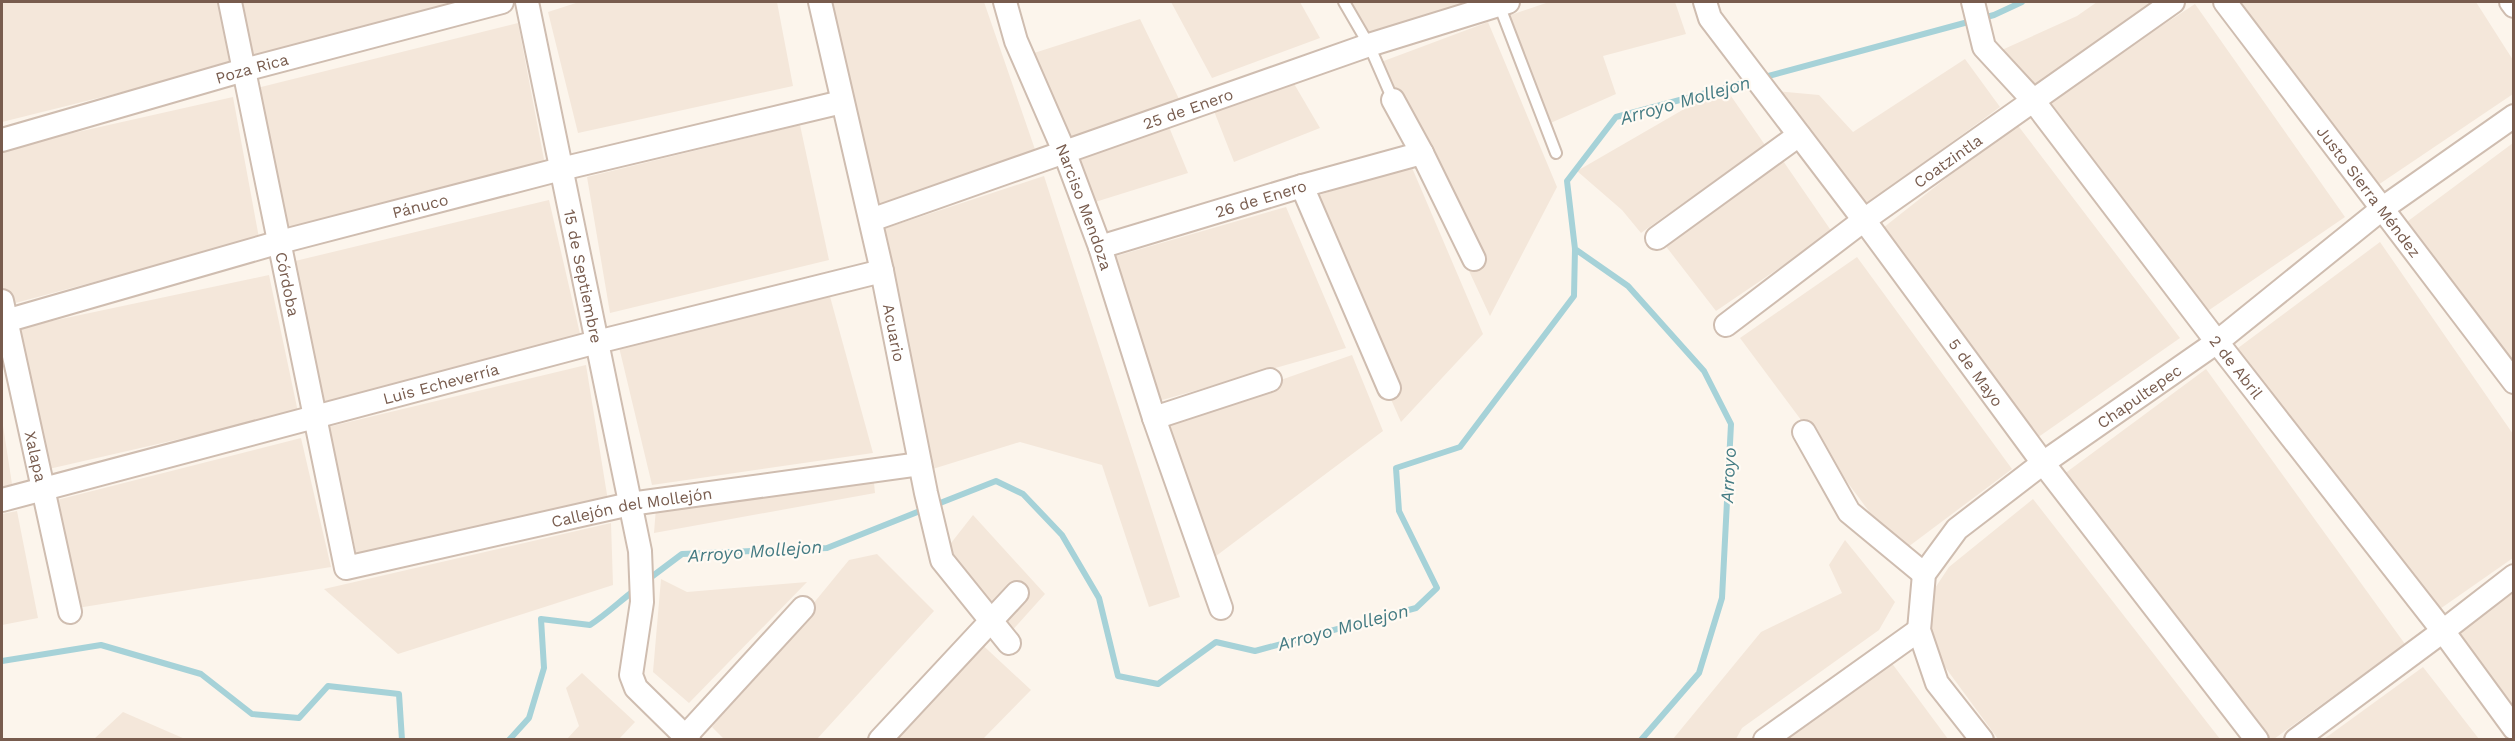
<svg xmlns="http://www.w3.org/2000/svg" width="2515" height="741" font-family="'Work Sans',sans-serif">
	<rect width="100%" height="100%" fill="#fcf5ec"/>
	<!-- residential -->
	<path fill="#f4e7da" d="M2 2H218L231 65 2 122Z
		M243 2H490L253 59Z
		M579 2H777L793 86 578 133 548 12Z
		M821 2H984L1039 161 864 218Z
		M1171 2H1300L1320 38 1212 78Z
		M1349 2H1467L1469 6 1368 37Z
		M1549 2H1675L1686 34 1603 56 1616 94 1546 125 1502 18Z
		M2097 2H2167L2024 94 1993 54 2077 16Z
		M2231 2H2476L2513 60V94L2375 187Z
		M2195 4 2345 217 2199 317 2039 106Z
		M1140 19 1180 101 1065 141 1031 54Z
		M1488 22 1557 187 1490 316 1373 65Z
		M518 23 546 170 289 234 253 89Z
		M1965 59 2000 107 1860 209 1775 91 1819 95 1853 132Z
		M1293 82 1320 128 1234 162 1214 111Z
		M1724 86 1765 145 1641 233 1622 210 1577 171Z
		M233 97 259 238 4 306 2 293V149Z
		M2016 123 2180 338 2030 443 1874 235Z
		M800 125 829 260 610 313 587 177Z
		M1169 127 1188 173 1092 203 1075 157Z
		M2513 143V379L2400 227Z
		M1779 155 1832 232 1716 311 1661 240Z
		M1410 163 1483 334 1401 422 1303 201Z
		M1044 176 1180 597 1149 607 1102 465 1020 442 923 472 868 234Z
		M549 200 581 338 318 403 291 262Z
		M1286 207 1346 348 1148 404 1099 261Z
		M2380 242 2513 434V558L2437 611 2230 354Z
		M1857 257 2012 469 1900 553 1740 338Z
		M269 275 298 412 40 471 14 329Z
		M826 282 873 453 652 485 619 347Z
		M1352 355 1383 431 1204 565 1149 426Z
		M586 365 609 507 358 562 328 427Z
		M2206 369 2405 644 2274 739H2258L2060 477Z
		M2 419 12 484 2 487Z
		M301 438 331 567 65 610 45 503Z
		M873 473 875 493 654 533 656 508Z
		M2033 499 2220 739H1998L1931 648 1923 606 1949 567Z
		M17 511 38 618 2 625V514Z
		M973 515 1045 594 1009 634 944 552Z
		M611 523 613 585 398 654 324 589Z
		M1845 540 1895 602 1879 630 1742 728 1736 739H1673L1761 632 1842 593 1829 565Z
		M877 554 934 611 817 739H724L712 727 849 560Z
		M661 579 687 592 807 582 689 703 653 672Z
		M2513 593V717L2455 635Z
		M975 638 1031 690 983 739 884 740Z
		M1891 662 1948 739 1781 740Z
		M2423 667 2479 739H2324Z
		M582 673 635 722 619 739H567L579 726 566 688Z
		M123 712 185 739H94Z"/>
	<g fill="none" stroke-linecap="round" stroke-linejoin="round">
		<!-- stream -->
		<path stroke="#a6d2d8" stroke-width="6" d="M1761 78 1994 15 2022 2
			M1575 249 1628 286 1704 371 1731 424 1722 598 1699 673 1641 740
			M935 505 996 481 1023 494 1062 535 1099 598 1118 676 1158 684 1216 642 1255 651 1416 608 1437 588 1399 511 1396 468 1460 447 1574 296 1575 249 1567 181 1616 117 1751 81
			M646 581 682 554 827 548 925 509
			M2 661 101 645 201 674 252 714 299 718 328 686 399 694 402 740
			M509 740 529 718 544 668 541 619 590 625C607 614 620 601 636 589"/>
		<defs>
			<path id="service" d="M1344 2 1369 45 1393 100
				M1498 2 1556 153"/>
			<g id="minor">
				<path id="s1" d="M230 2 346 568 630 504 920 464"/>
				<path id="s2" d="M527 2 640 551 642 602 631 675 636 688 689 740"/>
				<path id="s3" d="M820 2 882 271 926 493 942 560 1009 643"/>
				<path id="s4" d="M1005 2 1016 41 1064 151 1100 247 1154 418 1221 608"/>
				<path id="s5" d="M1705 2 1710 18 1864 220 2043 463 2257 740"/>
				<path id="s6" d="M1973 2 1984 47 2032 99 2217 342 2443 631 2514 728"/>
				<path id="s7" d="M2225 2 2514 382"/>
				<path d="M2511 2 2514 6"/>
				<path d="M1393 100 1422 153 1474 259"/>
				<path id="s8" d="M2 140 244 70 502 2"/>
				<path d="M1302 186 1389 388"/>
				<path id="s9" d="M871 220 1369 45 1508 2"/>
				<path d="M1657 238 1799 135"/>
				<path id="s10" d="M1100 247 1302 186 1422 153"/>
				<path id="s11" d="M2 301 70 612"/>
				<path id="s12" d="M2 322 280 242 561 169 842 102"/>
				<path id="s13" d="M1726 325 1864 220 2173 2"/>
				<path d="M1154 418 1270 380"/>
				<path d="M1804 432 1849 512 1924 574"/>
				<path id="s14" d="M2 500 597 342 882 271"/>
				<path d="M682 740 803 608"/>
				<path d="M880 740 1017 593"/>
				<path d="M1765 740 1919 630"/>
				<path id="s15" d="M1982 740 1937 683 1919 630 1924 574 1957 529 2043 463 2217 342 2383 208 2514 116"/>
				<path d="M2296 740 2443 631 2514 576"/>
			</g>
		</defs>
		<!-- service casing -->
		<use href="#service" stroke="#cfbdb0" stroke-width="14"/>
		<!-- minor casing -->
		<use href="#minor" stroke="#cfbdb0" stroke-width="26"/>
		<!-- service -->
		<use href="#service" stroke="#fff" stroke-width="10"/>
		<!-- minor -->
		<use href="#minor" stroke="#fff" stroke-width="22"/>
	</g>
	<g text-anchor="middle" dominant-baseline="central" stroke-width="4.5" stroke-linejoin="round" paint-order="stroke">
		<!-- street labels -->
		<g font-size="16" fill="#785c4e" stroke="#fffaf3">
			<text stroke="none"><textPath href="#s8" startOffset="260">Poza Rica</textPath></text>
			<text stroke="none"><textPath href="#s9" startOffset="336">25 de Enero</textPath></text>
			<text stroke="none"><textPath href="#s13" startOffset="276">Coatzintla</textPath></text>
			<text stroke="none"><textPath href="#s7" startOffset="238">Justo Sierra Méndez</textPath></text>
			<text stroke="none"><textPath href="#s10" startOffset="168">26 de Enero</textPath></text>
			<text stroke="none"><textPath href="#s12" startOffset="434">Pánuco</textPath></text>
			<text stroke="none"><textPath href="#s4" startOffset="220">Narciso Mendoza</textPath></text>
			<text stroke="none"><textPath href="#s2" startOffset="280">15 de Septiembre</textPath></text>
			<text stroke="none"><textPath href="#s1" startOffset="288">Córdoba</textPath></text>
			<text stroke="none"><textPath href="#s3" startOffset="339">Acuario</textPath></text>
			<text stroke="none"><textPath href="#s6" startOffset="454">2 de Abril</textPath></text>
			<text stroke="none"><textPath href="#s5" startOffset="460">5 de Mayo</textPath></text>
			<text stroke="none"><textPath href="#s14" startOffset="454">Luis Echeverría</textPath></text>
			<text stroke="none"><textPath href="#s15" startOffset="466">Chapultepec</textPath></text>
			<text stroke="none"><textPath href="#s11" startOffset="159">Xalapa</textPath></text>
			<text stroke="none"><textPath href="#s1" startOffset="870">Callejón del Mollejón</textPath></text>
		</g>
		<!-- water labels -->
		<g font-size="18" font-style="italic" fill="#447b83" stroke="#fffaf3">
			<text transform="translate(1685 100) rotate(-16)">Arroyo Mollejon</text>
			<text transform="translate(1728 475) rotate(-87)">Arroyo</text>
			<text transform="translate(755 551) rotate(-4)">Arroyo Mollejon</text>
			<text transform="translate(1343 627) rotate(-15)">Arroyo Mollejon</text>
		</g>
	</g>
	<!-- border -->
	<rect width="2515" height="741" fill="none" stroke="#785c4e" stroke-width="6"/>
</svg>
